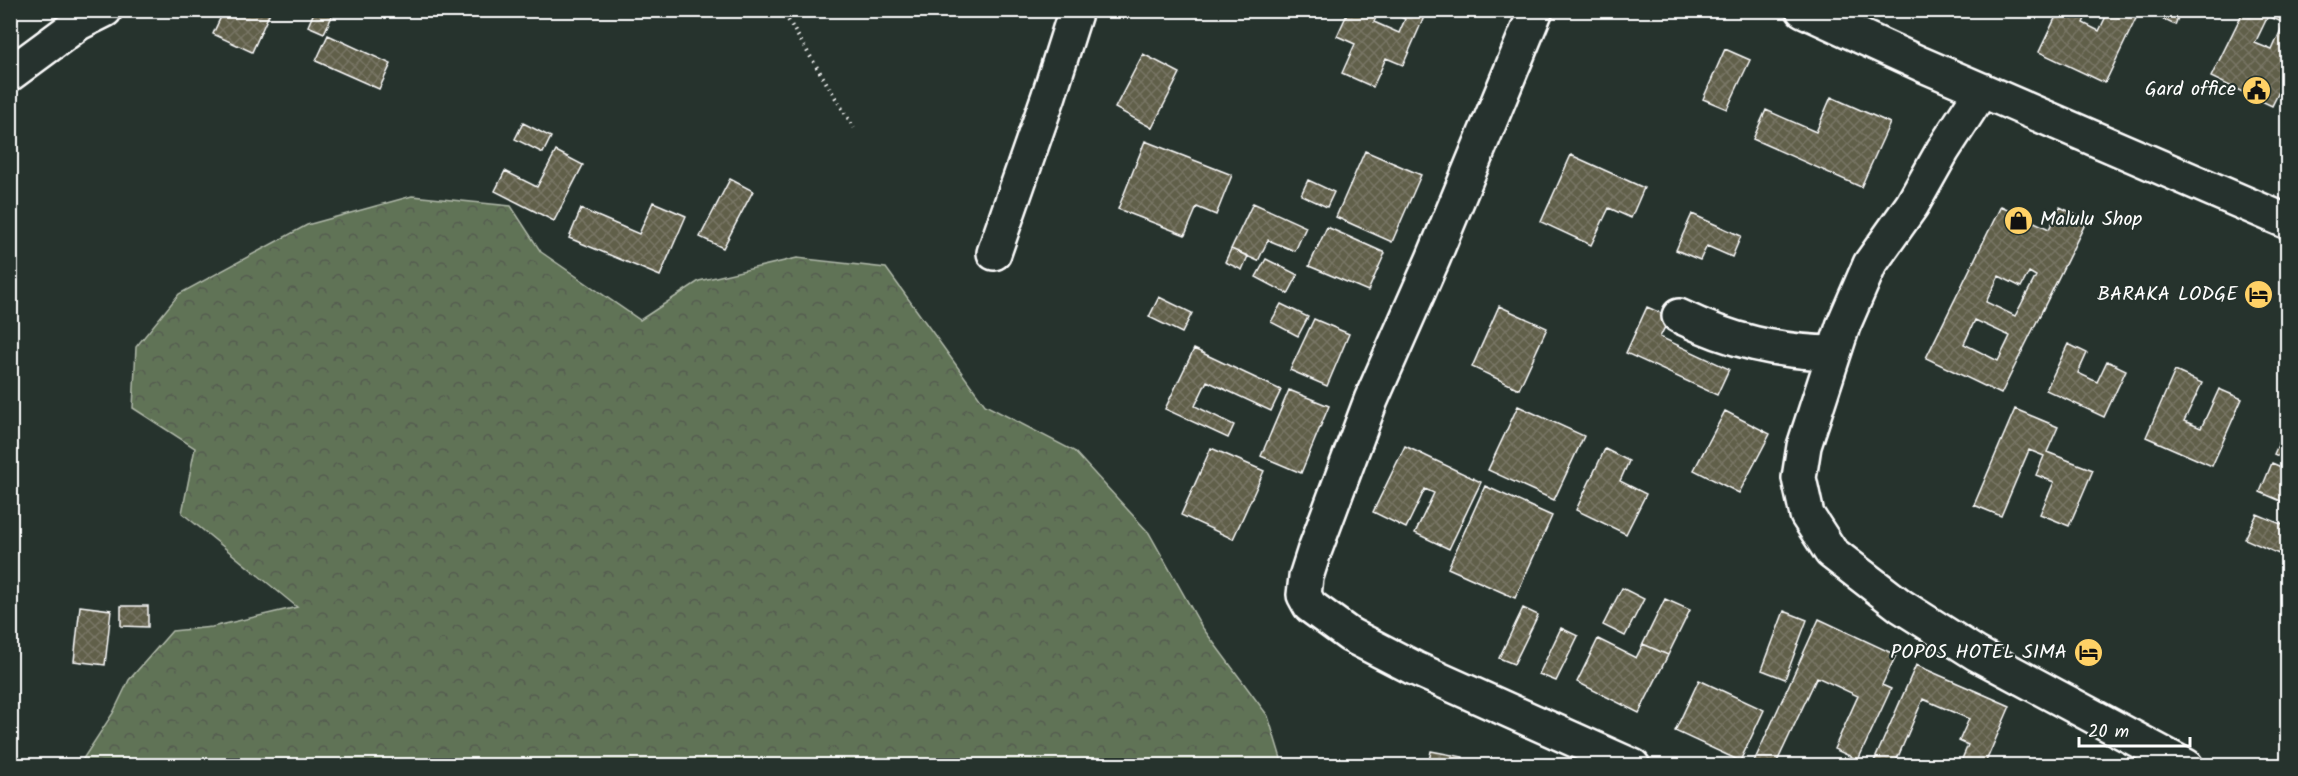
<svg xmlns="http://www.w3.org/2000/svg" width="2298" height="776" font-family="Kalam,sans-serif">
	<defs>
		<pattern id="forest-crowns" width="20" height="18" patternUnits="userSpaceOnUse" patternTransform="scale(1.5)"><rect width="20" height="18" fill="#617356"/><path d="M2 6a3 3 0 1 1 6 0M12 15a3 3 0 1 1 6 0" fill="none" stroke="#545c50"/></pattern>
		<pattern id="building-cross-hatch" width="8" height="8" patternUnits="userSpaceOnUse" patternTransform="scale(1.5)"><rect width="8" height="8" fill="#605e4a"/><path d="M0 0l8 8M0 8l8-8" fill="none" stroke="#787665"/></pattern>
	</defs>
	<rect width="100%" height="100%" fill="#26332d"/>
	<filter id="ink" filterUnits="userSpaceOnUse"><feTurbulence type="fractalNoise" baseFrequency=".0167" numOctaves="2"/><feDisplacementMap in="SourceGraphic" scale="12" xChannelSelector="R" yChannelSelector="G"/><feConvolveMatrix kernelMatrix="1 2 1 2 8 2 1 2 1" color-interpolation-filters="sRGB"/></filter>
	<g filter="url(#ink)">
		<!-- forest -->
		<path fill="url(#forest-crowns)" stroke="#b0b9aa" stroke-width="1.5" d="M412 196 511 206 541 252 640 320 699 281 797 258 886 268 985 405 1074 451 1149 533 1202 627 1268 716 1283 765H79L113 713 129 680 172 631 212 627 297 607 182 513 195 448 133 408 136 347 179 294 307 225Z"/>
		<!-- building -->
		<path fill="url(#building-cross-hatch)" stroke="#fff" stroke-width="1.5" fill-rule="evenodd" d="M224 10H271L252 52 213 34Z
			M315 10H335L324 33 308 26Z
			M1349 10H1379L1374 22 1399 33 1405 19 1386 10H1427L1403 65 1386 58 1373 87 1342 73 1355 44 1337 36Z
			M2059 10H2089L2083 23 2099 31 2109 10H2140L2105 83 2039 52Z
			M2154 10H2181L2175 25 2152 14Z
			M2244 10H2288V73L2272 106 2211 77ZM2268 16 2284 23 2272 50 2255 43Z
			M328 35 391 64 379 89 316 61Z
			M1725 49 1750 60 1727 109 1703 99Z
			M1143 54 1180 73 1152 128 1115 108Z
			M1831 97 1890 123 1861 187 1753 139 1766 110 1816 132Z
			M523 123 551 137 543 153 515 139Z
			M1145 141 1232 175 1216 215 1197 207 1185 235 1118 209Z
			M556 151 583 165 554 221 495 191 505 171 537 187Z
			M1365 151 1421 175 1392 242 1336 217Z
			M1571 155 1644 188 1631 218 1609 208 1591 245 1541 222Z
			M730 179 753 191 723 248 700 237Z
			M1308 180 1334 192 1327 207 1301 195Z
			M653 202 686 216 660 276 569 238 581 209 639 234Z
			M1253 203 1306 227 1295 251 1268 240 1258 261 1231 249Z
			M2001 206 2049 229 2060 207 2087 220 2001 394 1926 358ZM2029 272 2036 276 2015 316 1986 302 1999 276 2021 287ZM1975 320 2010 336 1998 361 1964 344Z
			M1692 214 1741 236 1732 257 1707 246 1700 260 1676 250Z
			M1327 227 1385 253 1368 291 1309 266Z
			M1231 249 1248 256 1242 270 1225 262Z
			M1266 259 1298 275 1288 294 1256 277Z
			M1159 297 1192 313 1182 333 1149 317Z
			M1281 304 1308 317 1298 336 1271 322Z
			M1499 306 1547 328 1519 389 1472 367Z
			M1647 307 1670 317 1660 337 1729 369 1717 395 1626 353Z
			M1314 319 1349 334 1327 386 1290 370Z
			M2068 344 2087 353 2078 373 2097 382 2107 361 2126 370 2104 417 2046 390Z
			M1194 349 1281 390 1271 411 1207 381 1195 406 1234 425 1228 438 1165 409Z
			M2175 371 2202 383 2184 421 2201 428 2219 389 2242 399 2212 466 2146 437Z
			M1289 390 1329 406 1301 473 1261 456Z
			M1518 406 1584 436 1554 500 1488 470Z
			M2015 409 2058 427 2047 452 2093 470 2069 526 2040 514 2054 482 2036 475 2044 456 2029 450 2001 516 1974 505Z
			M1725 411 1770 434 1739 493 1694 470Z
			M2288 423V460L2274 454Z
			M1405 446 1481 482 1449 549 1415 533 1434 493 1425 489 1406 528 1373 512Z
			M1211 448 1264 471 1233 539 1181 515Z
			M1605 449 1629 461 1620 481 1646 494 1626 534 1576 510Z
			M2272 463 2288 470V504L2260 492Z
			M1485 486 1552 516 1515 598 1448 568Z
			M2257 514 2288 527V558L2245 539Z
			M1622 588 1644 599 1625 636 1603 625Z
			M1665 599 1690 610 1668 655 1643 644Z
			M80 606 111 610 105 665 74 661Z
			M121 606H148V627L121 626Z
			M1523 608 1538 615 1514 664 1499 658Z
			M1784 611 1807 620 1785 679 1762 670Z
			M1819 619 1896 655 1882 685 1891 689 1858 760 1834 749 1858 696 1817 677 1775 766H1752Z
			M1561 628 1578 636 1556 681 1539 674Z
			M1598 639 1636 658 1643 644 1668 655 1639 713 1577 682Z
			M1916 665 2010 706 1984 766H1959L1968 745 1959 741 1969 719 1923 699 1894 766H1872Z
			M1699 680 1764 710 1740 761 1675 731Z
			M1431 751 1463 757 1462 766H1428Z"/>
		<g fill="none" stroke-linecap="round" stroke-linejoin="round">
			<defs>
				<path id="street" d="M1536 10 1433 259 1371 400 1314 552 1306 577 1304 595 1310 606 1350 635 1414 668 1633 766
					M1803 10 1921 64 2288 222
					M10 74 79 23 105 10
					M1982 90 1943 150 1912 205 1870 264 1843 326 1804 446 1799 478 1807 515 1831 552 1901 606 1977 654 2186 766
					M994 253 1049 95 1076 10
					M1679 316C1731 341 1777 352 1834 353"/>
			</defs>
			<!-- street casing -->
			<use href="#street" stroke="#fff" stroke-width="38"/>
			<!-- path -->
			<path stroke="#fff" stroke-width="4" stroke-dasharray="1.5 4.5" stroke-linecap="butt" d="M782 10 854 128"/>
			<!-- street -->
			<use href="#street" stroke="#26332d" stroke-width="33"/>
		</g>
	</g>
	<!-- icons -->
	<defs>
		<symbol id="civic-disc" viewBox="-11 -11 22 22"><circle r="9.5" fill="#ffd166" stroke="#26332d"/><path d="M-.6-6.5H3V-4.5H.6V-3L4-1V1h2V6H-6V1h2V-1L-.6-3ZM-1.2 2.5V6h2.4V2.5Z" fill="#111"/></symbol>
		<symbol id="shop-disc" viewBox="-11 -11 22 22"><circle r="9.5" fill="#ffd166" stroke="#26332d"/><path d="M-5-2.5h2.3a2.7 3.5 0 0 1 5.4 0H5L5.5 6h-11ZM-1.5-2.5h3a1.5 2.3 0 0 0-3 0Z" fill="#111"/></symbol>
		<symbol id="hotel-disc" viewBox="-11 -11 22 22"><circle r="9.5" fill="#ffd166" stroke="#26332d"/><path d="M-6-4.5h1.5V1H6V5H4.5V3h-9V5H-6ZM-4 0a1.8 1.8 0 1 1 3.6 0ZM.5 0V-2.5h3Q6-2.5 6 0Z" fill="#111"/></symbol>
	</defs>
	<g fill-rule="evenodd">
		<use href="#civic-disc" x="2240" y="74" width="33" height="33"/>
		<use href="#shop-disc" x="2002" y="204" width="33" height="33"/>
		<use href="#hotel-disc" x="2242" y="278" width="33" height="33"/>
		<use href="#hotel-disc" x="2072" y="636" width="33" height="33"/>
	</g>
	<g text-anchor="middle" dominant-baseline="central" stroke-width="4.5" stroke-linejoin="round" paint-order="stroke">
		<!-- poi labels -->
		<g font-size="20" fill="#fff" stroke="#26332d" text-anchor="end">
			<text x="2236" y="90">Gard office</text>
			<text x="2040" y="220" text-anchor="start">Malulu Shop</text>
			<text x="2238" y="295">BARAKA LODGE</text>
			<text x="2067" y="653">POPOS HOTEL SIMA</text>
		</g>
	</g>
	<!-- margin -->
	<rect width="2298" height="776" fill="none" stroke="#26332d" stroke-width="36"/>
	<rect x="18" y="18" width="2262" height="740" fill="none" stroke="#fff" stroke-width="2" filter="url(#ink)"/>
	<!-- scale -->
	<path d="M2079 737v9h111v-9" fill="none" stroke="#ffffff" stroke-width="3"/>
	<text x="2088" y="737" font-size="18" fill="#ffffff" stroke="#26332d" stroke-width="4.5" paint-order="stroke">20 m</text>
</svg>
